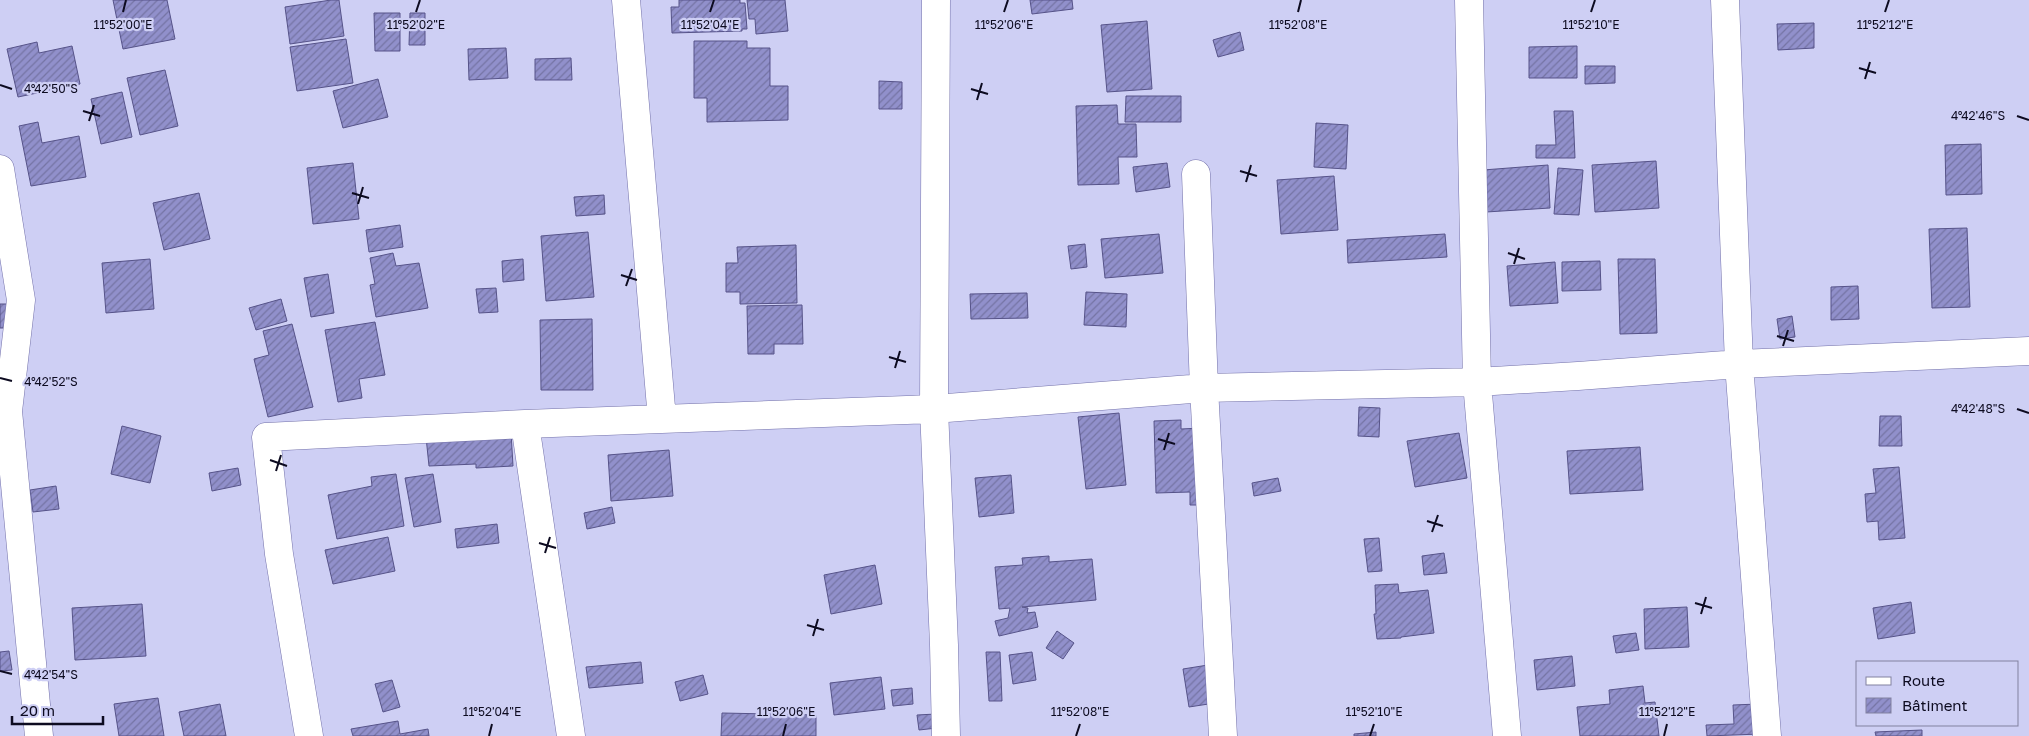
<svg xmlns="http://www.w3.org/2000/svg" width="2029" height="736" font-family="'Golos Text',sans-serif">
	<defs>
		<pattern id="building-hatch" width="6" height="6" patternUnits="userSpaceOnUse" patternTransform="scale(1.25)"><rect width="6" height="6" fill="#9190cb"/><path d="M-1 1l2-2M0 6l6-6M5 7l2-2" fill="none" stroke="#7574a4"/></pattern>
	</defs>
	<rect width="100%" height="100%" fill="#cecff4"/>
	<!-- building -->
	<path fill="url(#building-hatch)" stroke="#565389" d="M113 0H167L175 39 123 49Z
		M331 0H339L344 36 290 44 285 7Z
		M679 0H740V3H745L747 29H742V31L672 33 671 7H679Z
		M747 0H785L788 31 756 34 755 19H749Z
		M1030 0H1072L1073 9 1032 14Z
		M374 13H400V51H375Z
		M410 13H425V45H409Z
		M1147 21 1152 89 1107 92 1101 25Z
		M1814 23V48L1778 50 1777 24Z
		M1240 32 1244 50 1218 57 1213 40Z
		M346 39 353 83 297 91 290 47Z
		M694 41H747V48H770V86H788V120L707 122V98H694Z
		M37 42 39 53 72 46 80 84 18 97 7 49Z
		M1577 46V78H1529V47Z
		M506 48 508 78 469 80 468 49Z
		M571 58 572 80H535V59Z
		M1585 66H1615V83L1585 84Z
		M165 70 178 126 140 135 127 78Z
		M378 79 388 117 343 128 333 91Z
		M879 81 902 82V109H879Z
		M122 92 132 137 101 144 91 99Z
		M1126 96H1181V122H1125Z
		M1117 105 1118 124H1136L1137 157H1118L1119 184 1078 185 1076 106Z
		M1554 111H1573L1575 158H1536V145H1556Z
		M38 122 42 143 79 136 86 177 31 186 19 126Z
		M1316 123 1348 125 1346 169 1314 167Z
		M1981 144 1982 194 1946 195 1945 145Z
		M1656 161 1659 208 1595 212 1592 165Z
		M353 163 359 219 313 224 307 168Z
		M1167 163 1170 187 1136 192 1133 167Z
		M1548 165 1550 208 1486 212 1483 170Z
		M1558 168 1583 170 1579 215 1554 214Z
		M1334 176 1338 230 1281 234 1277 180Z
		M199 193 210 239 164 250 153 203Z
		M604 195 605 214 576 216 574 197Z
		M400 225 403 247 369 252 366 230Z
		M1967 228 1970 307 1932 308 1929 229Z
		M588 232 594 297 546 301 541 236Z
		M1159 234 1163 273 1105 278 1101 239Z
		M1445 234 1447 257 1348 263 1347 240Z
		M1085 244 1087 267 1071 269 1068 246Z
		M796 245 797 303 740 304V292H726V263H738L737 247Z
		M393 253 396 266 419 263 428 308 376 317 370 285 375 284 370 258Z
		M150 259 154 309 106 313 102 263Z
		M523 259 524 280 503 282 502 261Z
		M1618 259H1655L1657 333 1620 334Z
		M1600 261 1601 290 1562 291V262Z
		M1555 262 1558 303 1510 306 1507 266Z
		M328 274 334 313 311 317 304 278Z
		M1858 286 1859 319 1831 320V287Z
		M496 288 498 312 479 313 476 289Z
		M1086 292 1127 294 1126 327 1084 325Z
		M1027 293 1028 318 971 319 970 294Z
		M281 299 287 321 256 330 249 308Z
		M0 304H12V328H0Z
		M802 305 803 344H774V354H748L747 306Z
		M1792 316 1795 337 1780 339 1777 319Z
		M592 319 593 390H541L540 320Z
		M375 322 385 375 359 379 362 398 338 402 325 330Z
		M292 324 313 407 268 417 254 359 269 355 263 331Z
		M1359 407 1380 408 1379 437 1358 436Z
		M1119 413 1126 485 1086 489 1078 417Z
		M1880 416H1901L1902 446H1879Z
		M1181 420V429L1201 428 1203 505H1190V492L1156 493 1154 421Z
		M122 426 161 436 150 483 111 474Z
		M511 432 513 466 476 468V464L429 466 426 437Z
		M1459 433 1467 478 1415 487 1407 441Z
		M1640 447 1643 490 1570 494 1567 451Z
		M669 450 673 496 611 501 608 455Z
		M1899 467 1905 538 1879 540 1878 521 1867 522 1865 494 1876 493 1873 469Z
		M238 468 241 485 212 491 209 473Z
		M396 474 404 526 337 539 328 495 372 486 371 477Z
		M433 474 441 522 414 527 405 478Z
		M1011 475 1014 513 979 517 975 478Z
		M1278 478 1281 491 1254 496 1252 483Z
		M56 486 59 509 33 512 30 490Z
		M612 507 615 523 587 529 584 513Z
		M497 524 499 543 457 548 455 529Z
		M388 537 395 571 333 584 325 550Z
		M1379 538 1382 571 1368 572 1364 539Z
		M1444 553 1447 573 1424 575 1422 556Z
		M1049 556V562L1092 559 1096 600 1022 607 1028 608 1027 613 1035 612 1038 627 999 636 995 621 1008 618 1010 608 999 609 995 567 1023 565 1022 558Z
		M875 565 882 604 831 614 824 575Z
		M1398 584 1399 593 1428 590 1434 633 1401 637V638L1377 639 1374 614H1376L1375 585Z
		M1911 602 1915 633 1878 639 1873 608Z
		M142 604 146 656 75 660 72 608Z
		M1687 607 1689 647 1645 649 1644 609Z
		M1057 631 1074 643 1063 659 1046 648Z
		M1636 633 1639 650 1616 653 1613 636Z
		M9 651 12 670 0 671V652Z
		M986 652H1000L1002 701H989Z
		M1032 652 1036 680 1013 684 1009 655Z
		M1572 656 1575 686 1537 690 1534 660Z
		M641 662 643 683 589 688 586 667Z
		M1208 665 1215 703 1189 707 1183 669Z
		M703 675 708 694 680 701 675 682Z
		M881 677 885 709 834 715 830 683Z
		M392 680 400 707 383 712 375 684Z
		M1643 686 1645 703 1655 702 1659 736H1580L1577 707 1610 704 1609 690Z
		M912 688 913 704 893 706 891 690Z
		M158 698 164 736H119L114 704Z
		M220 704 226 736H184L179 712Z
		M1758 704 1760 734 1707 736 1706 725 1734 724 1733 705Z
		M722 713 816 715V736H721Z
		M936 714 937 728 919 730 917 715Z
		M398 721 400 734 428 729 429 736H353L351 729Z
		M1922 730V736H1876L1875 732Z
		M1376 732V736H1354V734Z"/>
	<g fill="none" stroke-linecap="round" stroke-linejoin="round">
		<defs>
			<path id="minor" d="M626 0 662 419
				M936 0 934 409 944 645 946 736
				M1469 0 1477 382 1507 736
				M1725 0 1739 364 1767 736
				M0 169 21 300 8 411 39 736
				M1196 174 1204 388 1223 736
				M525 424 571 736
				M309 736 279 554 266 437 525 424 934 409 1204 388 1477 382 1578 376 1739 364 2029 351"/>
		</defs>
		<!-- minor casing -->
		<use href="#minor" stroke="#7371aa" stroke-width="29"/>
		<!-- minor -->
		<use href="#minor" stroke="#fff" stroke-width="28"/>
	</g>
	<!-- ticks -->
	<path fill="none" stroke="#0d0b20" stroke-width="2" d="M123 12 126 0M416 12 420 0M710 12 714 0M1004 12 1008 0M1298 12 1301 0M1591 12 1595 0M1885 12 1889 0M1859 68 1876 73M1865 79 1870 62M0 85 12 89M971 89 988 94M977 100 982 83M83 111 100 116M2017 116 2029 120M89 121 94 105M1240 171 1257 176M1246 182 1251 165M352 193 369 198M358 204 363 187M1508 253 1525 259M1514 264 1519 248M621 275 637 280M626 286 632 269M1777 336 1794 341M1783 346 1788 330M889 357 906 362M895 368 900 351M0 378 12 381M2017 409 2029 413M1158 439 1175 444M1164 450 1169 433M270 460 287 466M276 471 281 455M1427 521 1443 526M1432 532 1438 515M539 543 556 548M545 553 550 537M1695 603 1712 608M1701 614 1706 597M807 625 824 630M813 636 818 619M0 671 12 674M489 736 492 724M783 736 786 724M1076 736 1080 724M1370 736 1374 724M1664 736 1667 724"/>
	<g font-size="12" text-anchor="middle" fill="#0d0b20" stroke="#cecff4" stroke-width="4.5" stroke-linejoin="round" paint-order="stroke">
		<text x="123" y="29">11°52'00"E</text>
		<text x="416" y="29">11°52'02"E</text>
		<text x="710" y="29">11°52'04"E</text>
		<text x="1004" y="29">11°52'06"E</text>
		<text x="1298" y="29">11°52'08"E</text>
		<text x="1591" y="29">11°52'10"E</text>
		<text x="1885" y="29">11°52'12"E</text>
		<text x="51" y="93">4°42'50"S</text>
		<text x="1978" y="120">4°42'46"S</text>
		<text x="51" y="386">4°42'52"S</text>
		<text x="1978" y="413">4°42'48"S</text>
		<text x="51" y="679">4°42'54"S</text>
		<text x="492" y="716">11°52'04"E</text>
		<text x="786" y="716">11°52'06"E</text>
		<text x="1080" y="716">11°52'08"E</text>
		<text x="1374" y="716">11°52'10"E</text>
		<text x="1667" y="716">11°52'12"E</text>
	</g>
	<!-- legend -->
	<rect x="1856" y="661" width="162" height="65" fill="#cecff4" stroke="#81819f"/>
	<rect x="1866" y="677" width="25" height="8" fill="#ffffff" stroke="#81819f"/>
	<text x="1902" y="686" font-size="15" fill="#0d0b20">Route</text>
	<rect x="1866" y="698" width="25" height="15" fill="url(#building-hatch)" stroke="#81819f"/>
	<text x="1902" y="711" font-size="15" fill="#0d0b20">Bâtiment</text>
	<!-- scale -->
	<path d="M12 716v8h91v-8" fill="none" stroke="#0d0b20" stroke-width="2.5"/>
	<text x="20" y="716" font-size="15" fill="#0d0b20" stroke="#cecff4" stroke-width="4" paint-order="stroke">20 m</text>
</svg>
